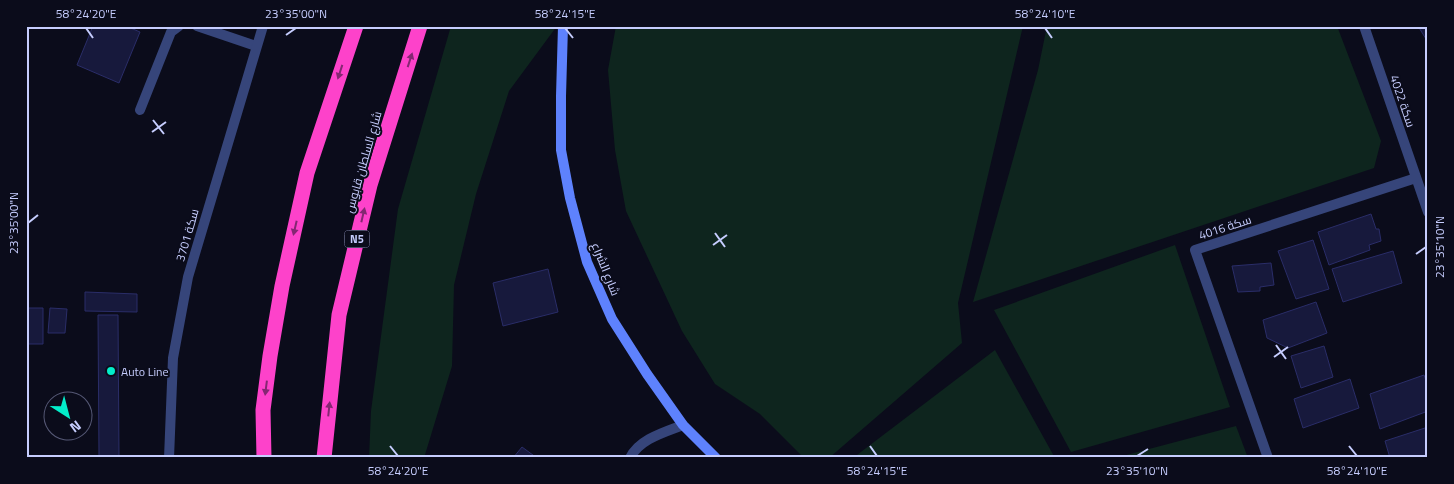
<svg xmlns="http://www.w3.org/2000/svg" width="1454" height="484" font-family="'Titillium Web',Cairo,sans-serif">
	<rect width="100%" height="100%" fill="#0b0c1b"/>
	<!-- green -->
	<path fill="#0e251e" d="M451 26H557L509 91 476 194 454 285 452 366 424 458H369L371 411 398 209Z
		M616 26H1023L958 303 962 343 829 458H804L760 414 715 384 682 331 626 211 615 150 608 70Z
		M1047 26H1337L1381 141 1374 168 973 302 1038 70Z
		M1175 245 1230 407 1071 452 994 310Z
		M995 350 1055 458H853Z
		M1236 426 1248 458H1115Z"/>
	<!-- building -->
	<path fill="#17193c" stroke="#2a2d68" d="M93 26H126L140 32 119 83 77 65Z
		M1418 26H1428V39H1426Z
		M1371 214 1376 229H1379L1381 241 1369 245 1370 250 1329 265 1318 232Z
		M1313 240 1329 289 1296 299 1278 251Z
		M1393 251 1402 283 1343 302 1332 269Z
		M1271 263 1274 285 1260 287V291L1238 292 1232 266Z
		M548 269 558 312 503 326 493 283Z
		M85 292 137 294V312L85 311Z
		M1316 302 1327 333 1288 348 1267 338 1263 320Z
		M26 308H43V344H26Z
		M50 308 67 309 65 333H48Z
		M98 315H118L119 458H99Z
		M1324 346 1333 377 1301 388 1291 356Z
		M1424 375 1428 386V411L1380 429 1370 394Z
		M1350 379 1359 408 1303 428 1294 399Z
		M1428 427V458H1390L1385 441Z
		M522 447 537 458H513Z"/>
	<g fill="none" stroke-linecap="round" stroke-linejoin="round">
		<!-- lane -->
		<path stroke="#36457a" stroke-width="10" d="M197 26 256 46
			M140 110 171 32 179 26
			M630 458C639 439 665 432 683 425"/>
		<!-- street -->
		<path stroke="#36457a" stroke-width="10" d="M1364 26 1428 212
			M169 458 173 358 188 277 263 26
			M1268 458 1195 250 1416 178"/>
		<!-- secondary -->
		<path stroke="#5e82fd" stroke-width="10" d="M563 26 561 96V150L570 198 587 262 612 319 647 374 683 425 716 458"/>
		<!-- highway -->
		<path stroke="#fd42ca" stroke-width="15" d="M264 458 263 410 270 356 282 286 307 173 356 26
			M324 458 339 315 370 185 420 26"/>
	</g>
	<!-- one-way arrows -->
	<defs><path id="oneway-solid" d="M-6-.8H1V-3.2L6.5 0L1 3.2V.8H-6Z" transform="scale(1.25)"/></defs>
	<g fill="#842772">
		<use href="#oneway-solid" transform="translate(410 60) rotate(-72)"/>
		<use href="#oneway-solid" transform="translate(340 72) rotate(108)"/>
		<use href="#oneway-solid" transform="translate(363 215) rotate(-77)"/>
		<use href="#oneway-solid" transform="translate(295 228) rotate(103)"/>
		<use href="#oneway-solid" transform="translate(266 388) rotate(97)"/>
		<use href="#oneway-solid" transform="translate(329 409) rotate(-84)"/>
	</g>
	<!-- ticks -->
	<path fill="none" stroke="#c6cdfe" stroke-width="2" d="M86 28 93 38M565 28 573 38M1045 28 1052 38M286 35 296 28M153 120 164 134M152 132 166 122M28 223 38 215M715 233 725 247M713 245 727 235M1416 254 1426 247M1276 345 1286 359M1274 357 1288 347M390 446 398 456M870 446 877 456M1349 446 1357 456M1137 456 1148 449"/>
	<!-- markers -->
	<circle fill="#03edca" stroke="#0b0c1b" stroke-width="2" cx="111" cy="371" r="5"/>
	<g text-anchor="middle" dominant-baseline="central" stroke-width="4" stroke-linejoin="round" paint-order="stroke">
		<!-- shield labels -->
		<rect fill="#0b0c1b" stroke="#8e93ba" stroke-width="1" x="344.5" y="230.5" width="25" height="17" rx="4"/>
		<g font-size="11" font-weight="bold" fill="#c6cdfe">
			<text x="357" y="239">N5</text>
		</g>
		<!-- street labels -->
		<g font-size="12" fill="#c6cdfe" stroke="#0b0c1b">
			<text transform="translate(1403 101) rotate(71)">سكة 4022</text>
			<text transform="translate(363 162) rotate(-74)">شارع السلطان قابوس</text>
			<text transform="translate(1225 227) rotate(-18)">سكة 4016</text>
			<text transform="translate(187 235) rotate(-74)">سكة 3701</text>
			<text transform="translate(606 269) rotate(68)">شارع الشراع</text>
		</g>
		<!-- poi labels -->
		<g font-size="12" fill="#c6cdfe" stroke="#0b0c1b" text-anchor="start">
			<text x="121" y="371">Auto Line</text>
		</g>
	</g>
	<!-- border -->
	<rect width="1454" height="484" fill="none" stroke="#0b0c1b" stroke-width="55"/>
	<!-- north arrow -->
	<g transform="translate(68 416) rotate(144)"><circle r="24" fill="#0b0c1b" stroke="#565976"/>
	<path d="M0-4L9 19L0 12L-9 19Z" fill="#03edca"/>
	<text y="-8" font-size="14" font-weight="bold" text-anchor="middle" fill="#c6cdfe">N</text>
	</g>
	<rect x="28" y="28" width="1398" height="428" fill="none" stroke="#c6cdfe" stroke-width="2"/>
	<g font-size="12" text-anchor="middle" fill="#c6cdfe">
		<text x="86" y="18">58°24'20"E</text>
		<text x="296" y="18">23°35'00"N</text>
		<text x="565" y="18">58°24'15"E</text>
		<text x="1045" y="18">58°24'10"E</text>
		<text transform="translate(14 223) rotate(-90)" y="4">23°35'00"N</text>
		<text transform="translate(1440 247) rotate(-90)" y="4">23°35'10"N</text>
		<text x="398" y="475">58°24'20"E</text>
		<text x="877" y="475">58°24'15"E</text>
		<text x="1137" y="475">23°35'10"N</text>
		<text x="1357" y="475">58°24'10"E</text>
	</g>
</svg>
